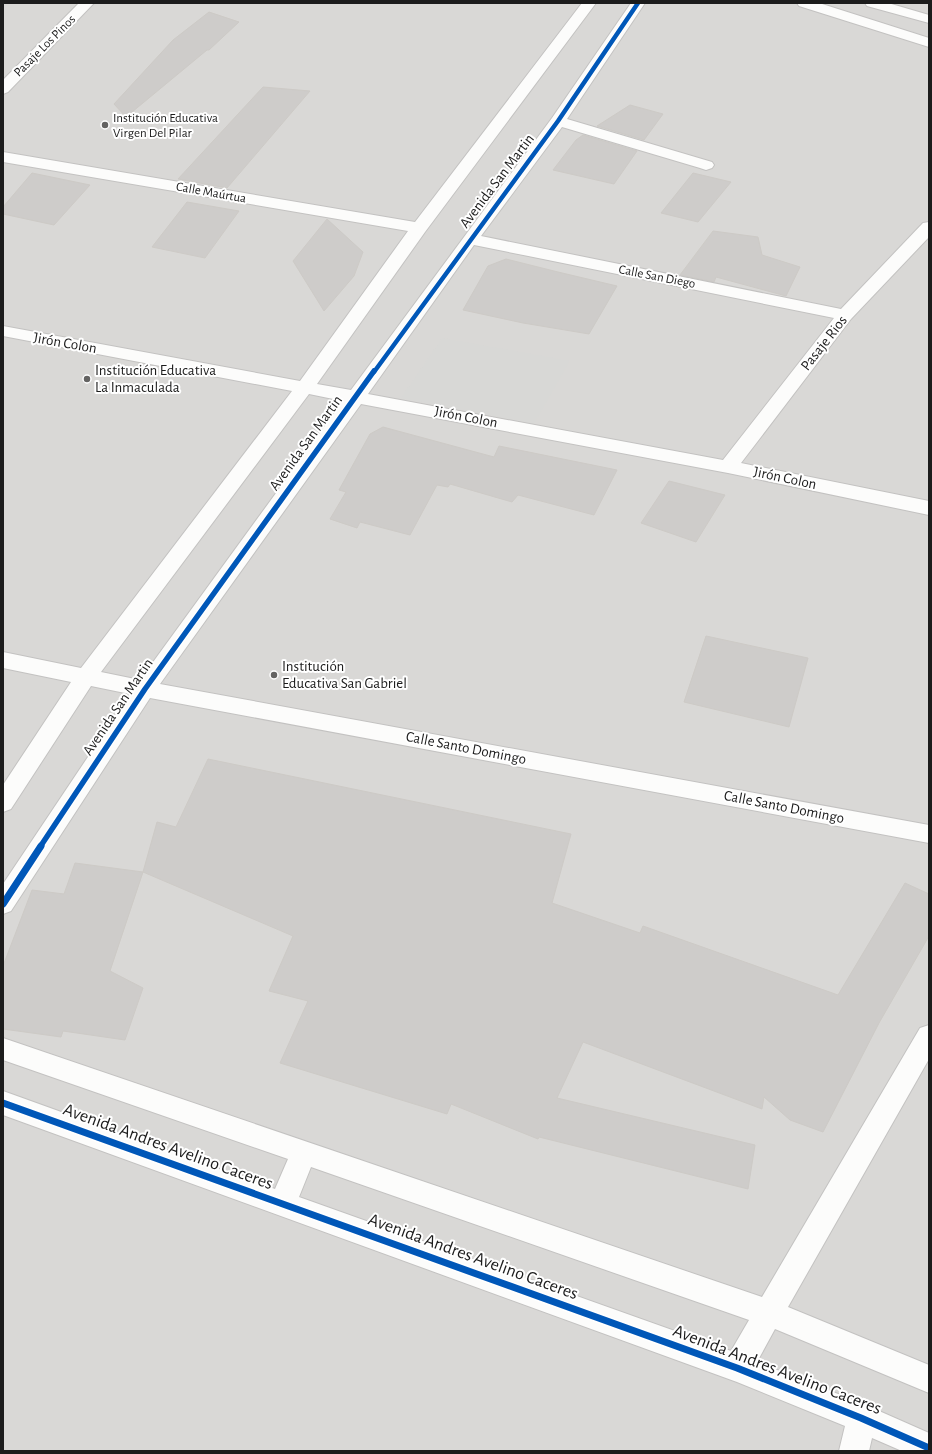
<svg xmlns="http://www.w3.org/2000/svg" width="932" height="1454" font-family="'Alegreya Sans',sans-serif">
	<rect width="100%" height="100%" fill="#eae8e5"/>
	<!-- residential -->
	<path fill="#d9d8d6" d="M3 3H929V1451H3Z"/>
	<!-- religious -->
	<path fill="#d8d8d6" d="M442 338 570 361 534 424 401 398Z"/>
	<!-- building -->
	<path fill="#ceccca" stroke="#cdcac6" d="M209 12 239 22 209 50H207L126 117 114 104 173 40Z
		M263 87 310 91 227 188 178 179Z
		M630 105 663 114 644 140 597 126Z
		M583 135 637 151 614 184 553 170 576 140Z
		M32 173 90 185 54 225 3 214V207Z
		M693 173 731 182 698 222 661 213Z
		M187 202 239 211 205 258 152 247Z
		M327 219 363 252 354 276 324 311 293 261Z
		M713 231 758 237 762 255 800 267 786 296 716 277 714 282 680 275Z
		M506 259 558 272 617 286 589 334 523 323 463 310 488 266Z
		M383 427 494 457 499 446 617 470 594 515 518 495 512 502 450 484 448 487 437 485 410 535 360 522 357 528 330 519 346 492 339 490 370 434Z
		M669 481 725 495 696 542 641 523Z
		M706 636 808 658 789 727 684 702Z
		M208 759 571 834 552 903 640 933 643 926 838 995 905 883 929 894V936L879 1023 823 1132 790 1120 764 1097 762 1109 583 1042 557 1098 755 1145 748 1189 539 1137 538 1139 451 1104 447 1114 280 1063 308 1001 269 991 293 936 143 872 157 822 176 827Z
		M75 863 143 872 110 971 143 988 125 1040 63 1031 61 1037 3 1029V966L32 890 64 894Z"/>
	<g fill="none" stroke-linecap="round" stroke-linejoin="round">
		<defs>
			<path id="minor" d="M79 3H94L8 92 3 94V80Z
				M582 3H596L425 232 317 384 351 390 552 118 631 3H645L567 119 712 162 714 165 712 168 706 170 700 168 562 127 481 236 841 309 923 223 929 222V237L851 319 741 463 929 501V515L728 473 361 404 160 684 929 825V843L150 698 11 911 3 914V884L130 694 91 686 11 809 3 812V785L71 682 3 668V652L81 668 292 391 3 336V326L300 381 408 231 3 162V152L415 222ZM474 245 834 318 723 460 368 394ZM309 394 343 401 140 680 101 672Z
				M797 3H819L929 38V47L799 6Z
				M865 3H888L929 15V23L867 6Z
				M929 1025V1059L788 1307 929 1365V1393L775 1329 757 1362 861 1403 929 1433V1451H902L872 1438 869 1451H839L845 1426 737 1382 3 1115V1091L275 1189 288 1159 3 1060V1038L762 1297 920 1028ZM311 1167 749 1320 731 1351 299 1197Z"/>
		</defs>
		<!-- minor casing -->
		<use href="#minor" stroke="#c3c2c1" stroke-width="2"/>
		<!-- minor -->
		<use href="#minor" fill="#fcfcfb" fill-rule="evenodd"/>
		<defs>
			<path id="cycleway-far2" d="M374 372 558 121 638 3"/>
			<path id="cycleway-far1" d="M40 847 145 689 374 371"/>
			<path id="cycleway" d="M3 904 41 846
				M3 1103 737 1368 861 1418 929 1448"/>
		</defs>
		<!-- cycleway-far2 casing -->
		<use href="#cycleway-far2" stroke="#fff" stroke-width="6"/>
		<!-- cycleway-far1 casing -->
		<use href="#cycleway-far1" stroke="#fff" stroke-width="8"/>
		<!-- cycleway casing -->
		<use href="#cycleway" stroke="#fff" stroke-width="10"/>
		<!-- cycleway-far2 -->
		<use href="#cycleway-far2" stroke="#0057b8" stroke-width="4.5"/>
		<!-- cycleway-far1 -->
		<use href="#cycleway-far1" stroke="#0057b8" stroke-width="5.5"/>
		<!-- cycleway -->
		<use href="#cycleway" stroke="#0057b8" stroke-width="7"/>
	</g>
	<!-- markers -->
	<g fill="#646362" stroke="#fff" stroke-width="1.5">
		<circle cx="105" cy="125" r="4"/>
		<circle cx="87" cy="379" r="4"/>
		<circle cx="274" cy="675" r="4"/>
	</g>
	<g text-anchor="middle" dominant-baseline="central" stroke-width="4" stroke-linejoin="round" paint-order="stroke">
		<!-- far-street labels -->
		<g font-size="13" fill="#1c1c1c" stroke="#fff">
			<text transform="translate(45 46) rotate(-45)">Pasaje Los Pinos</text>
			<text transform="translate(211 193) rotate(10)">Calle Maúrtua</text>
			<text transform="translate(657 277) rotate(11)">Calle San Diego</text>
		</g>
		<!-- far-poi labels -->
		<g font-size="13" fill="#1c1c1c" stroke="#fff" text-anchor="start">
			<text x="113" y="118">Institución Educativa<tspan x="113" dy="15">Virgen Del Pilar</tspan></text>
		</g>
		<!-- street labels -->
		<g font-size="15" fill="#1c1c1c" stroke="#fff">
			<text transform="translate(497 181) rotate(-53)">Avenida San Martin</text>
			<text transform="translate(65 343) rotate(10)">Jirón Colon</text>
			<text transform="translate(824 343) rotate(-52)">Pasaje Rios</text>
			<text transform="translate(466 417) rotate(11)">Jirón Colon</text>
			<text transform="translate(306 443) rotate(-54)">Avenida San Martin</text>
			<text transform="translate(785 478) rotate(12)">Jirón Colon</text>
			<text transform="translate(118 707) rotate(-56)">Avenida San Martin</text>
			<text transform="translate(466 748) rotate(11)">Calle Santo Domingo</text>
			<text transform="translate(784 807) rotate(11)">Calle Santo Domingo</text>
		</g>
		<!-- poi labels -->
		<g font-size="15" fill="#1c1c1c" stroke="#fff" text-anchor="start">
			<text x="95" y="370">Institución Educativa<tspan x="95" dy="17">La Inmaculada</tspan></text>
			<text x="282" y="666">Institución<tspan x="282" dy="17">Educativa San Gabriel</tspan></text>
		</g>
		<!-- near-street labels -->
		<g font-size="18" fill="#1c1c1c" stroke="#fff">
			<text transform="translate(168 1147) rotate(20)">Avenida Andres Avelino Caceres</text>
			<text transform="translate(473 1257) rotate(20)">Avenida Andres Avelino Caceres</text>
			<text transform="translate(777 1370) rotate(21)">Avenida Andres Avelino Caceres</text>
		</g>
	</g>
	<!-- border -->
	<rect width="932" height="1454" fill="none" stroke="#1c1c1c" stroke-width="8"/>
</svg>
